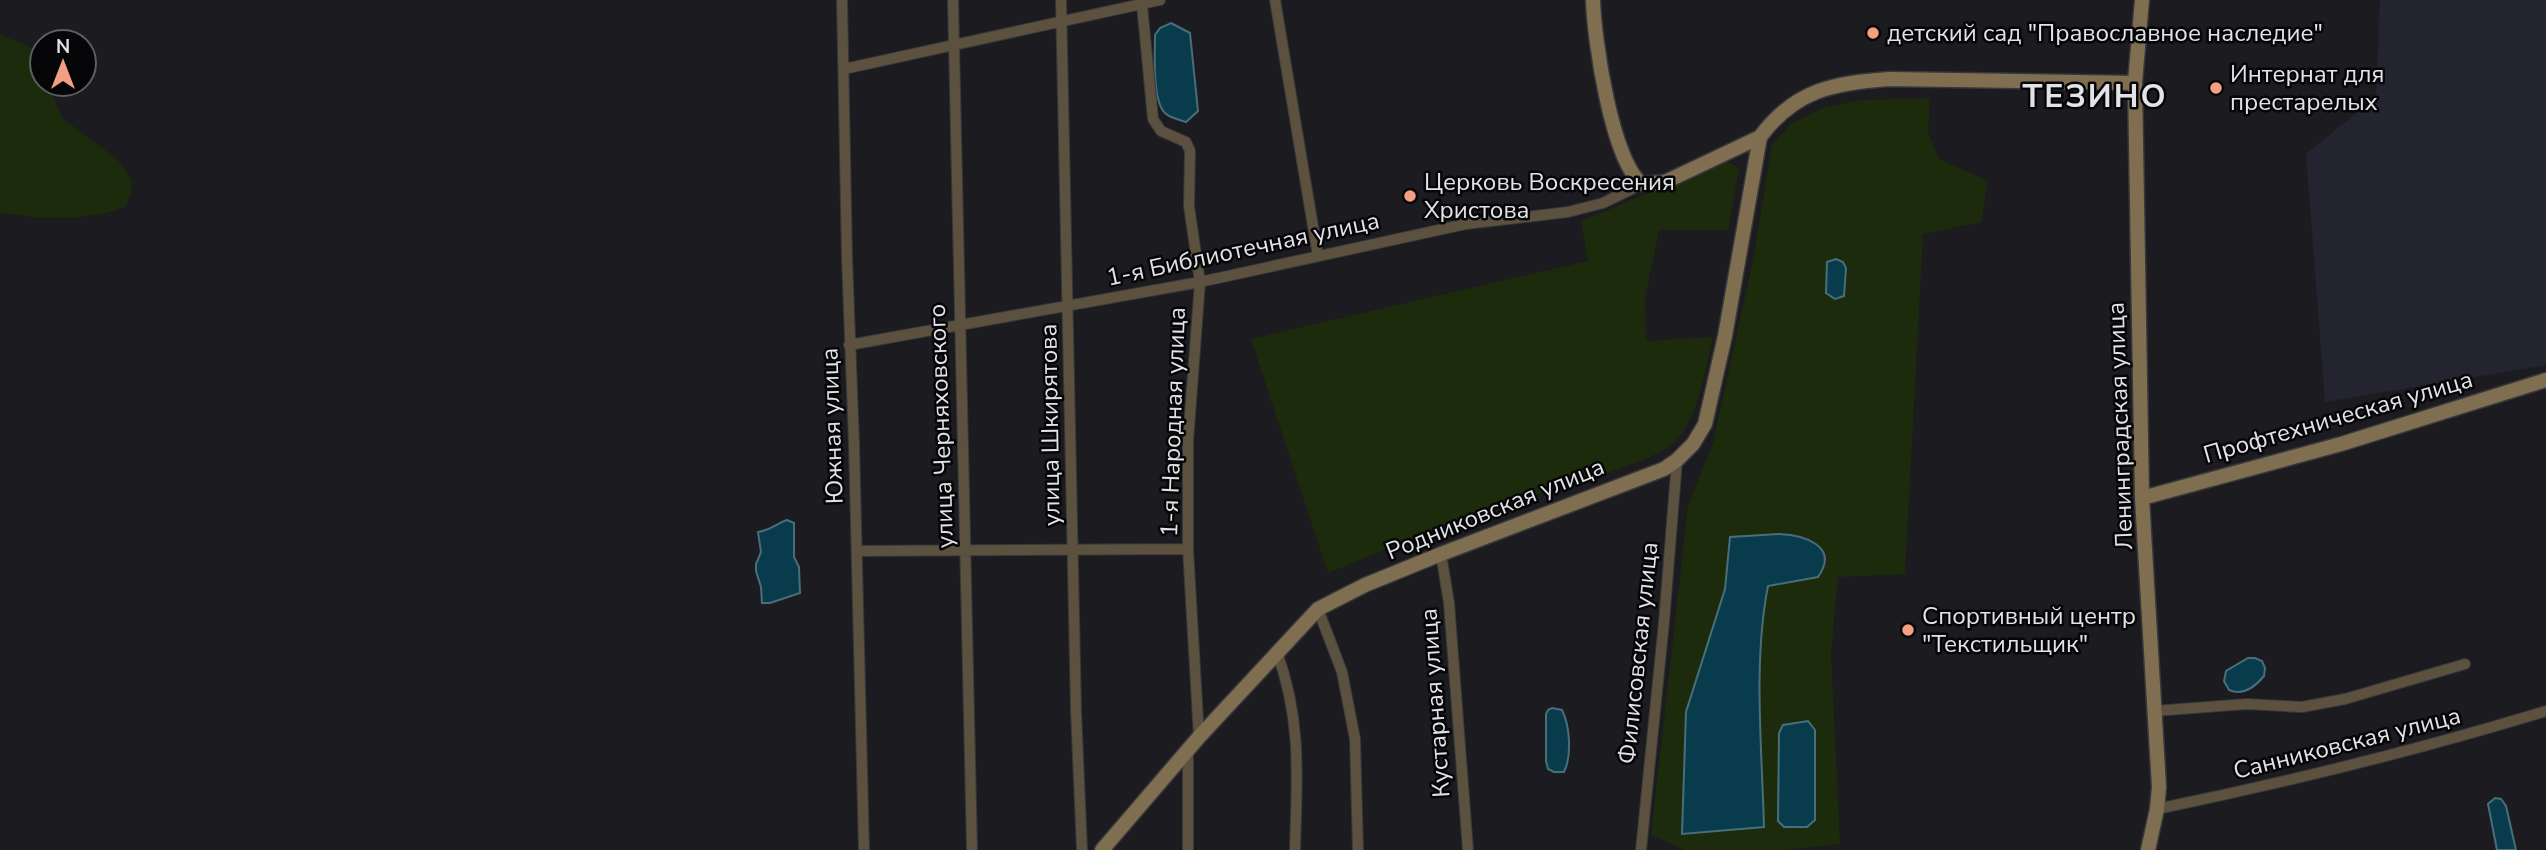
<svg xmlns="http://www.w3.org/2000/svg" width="2546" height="850" font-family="'Nunito Sans',sans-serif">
	<rect width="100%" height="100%" fill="#1b1b20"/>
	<!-- built -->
	<path fill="#23242f" d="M2380 0H2546V365L2325 402 2306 154 2376 97Z"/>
	<!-- green -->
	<path fill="#1d2b0d" d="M0 31 1 35C33 49 42 45 42 84H48L62 118 117 159 132 180 131 194 126 206C96 221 33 220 0 212Z
		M1930 98 1928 132 1939 159 1988 181 1981 222 1923 234 1905 574 1838 577 1831 653 1840 844 1785 850H1685L1651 835 1688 506 1713 443 1753 260 1772 144 1792 123 1826 107 1862 100Z
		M1726 161 1739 168 1728 230H1659L1645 298 1646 341 1713 337C1705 369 1700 411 1679 438 1655 468 1513 498 1470 515 1423 533 1375 554 1328 573L1251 339 1588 261 1581 221Z"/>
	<!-- water -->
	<path fill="#083c4c" stroke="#496e7a" stroke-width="2" d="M1171 23 1190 33 1198 111 1186 122C1180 120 1170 118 1165 113 1152 101 1155 53 1155 35L1160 28Z
		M1836 259 1843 262 1846 268 1844 296 1835 299 1826 293 1827 262Z
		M787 520 794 523V557L799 567 800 593 770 603H762L761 587 756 571V564L761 552 758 532C775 529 774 524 787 520Z
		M1779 534C1804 535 1840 546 1818 577L1768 586C1753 662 1762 749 1764 827L1682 834 1686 712 1725 589 1730 537Z
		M2248 658H2255L2262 661 2265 668 2264 676C2255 687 2243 696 2229 690L2224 681 2226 671Z
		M1552 708 1562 710C1570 726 1572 756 1564 772H1554L1548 769 1546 761V714L1548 710Z
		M1808 721 1815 730V820L1807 827H1784L1778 821 1779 733 1783 725Z
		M2495 798 2501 799 2506 806 2516 850H2497L2488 804Z"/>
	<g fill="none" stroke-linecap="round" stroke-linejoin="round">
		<defs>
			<path id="street" d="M842 0 847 258 854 443 864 850
				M953 0 972 850
				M1061 0 1076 711 1082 850
				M1275 0 1318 256
				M1142 5 1153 119 1161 131 1186 142 1190 151 1189 206 1200 282 1188 441V549L1199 737
				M844 69 1160 0
				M849 345 1200 282 1466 224 1568 212 1603 203 1642 184
				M857 551 1188 549
				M1441 554 1449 603 1468 850
				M1318 609 1342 672 1355 739 1358 850
				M1277 652C1302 722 1297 777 1295 850
				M2154 711 2247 704 2302 707 2345 699 2465 664
				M2157 809C2288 782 2418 750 2546 711
				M1188 850V751
				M1641 850 1664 622 1677 460"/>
			<path id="secondary" d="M1593 0C1594 39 1612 162 1642 184L1665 182 1760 137
				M2142 0 2135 83 2142 498 2159 787 2157 809 2148 850
				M2142 498 2341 444 2546 380
				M1102 850 1199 737 1318 609 1365 585 1441 554 1664 469 1677 460 1693 444 1705 424 1725 336 1760 137C1795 90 1833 83 1889 79L2135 83"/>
		</defs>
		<!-- street casing -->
		<use href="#street" stroke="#37373c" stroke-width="12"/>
		<!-- secondary casing -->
		<use href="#secondary" stroke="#37373c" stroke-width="17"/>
		<!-- street -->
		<use href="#street" stroke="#5b513e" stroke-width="10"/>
		<!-- secondary -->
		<use href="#secondary" stroke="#806e50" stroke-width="14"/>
	</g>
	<!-- markers -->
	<g fill="#f39f82" stroke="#060608" stroke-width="2.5">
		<circle cx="1873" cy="33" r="7"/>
		<circle cx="2216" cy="88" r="7"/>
		<circle cx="1410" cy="196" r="7"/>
		<circle cx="1908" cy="630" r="7"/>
	</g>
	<g text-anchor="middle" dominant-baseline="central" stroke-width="5" stroke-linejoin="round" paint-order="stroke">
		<!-- poi labels -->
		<g font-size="24" fill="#e2e3e6" stroke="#060608" text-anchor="start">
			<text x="1887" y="33">детский сад "Православное наследие"</text>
			<text x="2230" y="74">Интернат для<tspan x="2230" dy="28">престарелых</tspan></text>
			<text x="1424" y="182">Церковь Воскресения<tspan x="1424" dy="28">Христова</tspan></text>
			<text x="1922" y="616">Спортивный центр<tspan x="1922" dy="28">"Текстильщик"</tspan></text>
		</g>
		<!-- street labels -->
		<g font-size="24" fill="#e2e3e6" stroke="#060608">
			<text transform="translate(1243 249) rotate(-12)">1-я Библиотечная улица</text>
			<text transform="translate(2338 417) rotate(-16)">Профтехническая улица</text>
			<text transform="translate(1173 422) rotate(-88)">1-я Народная улица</text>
			<text transform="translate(1050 425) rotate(-91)">улица Шкирятова</text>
			<text transform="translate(832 426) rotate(-92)">Южная улица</text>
			<text transform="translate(941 426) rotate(-92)">улица Черняховского</text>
			<text transform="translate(2120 426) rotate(-92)">Ленинградская улица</text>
			<text transform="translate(1495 509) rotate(-22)">Родниковская улица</text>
			<text transform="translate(1638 653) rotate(-84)">Филисовская улица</text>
			<text transform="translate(1435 703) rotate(-94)">Кустарная улица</text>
			<text transform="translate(2347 743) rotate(-14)">Санниковская улица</text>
		</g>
		<!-- district labels -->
		<g font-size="32" font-weight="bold" letter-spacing="2" fill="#e2e3e6" stroke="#060608">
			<text x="2095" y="96">ТЕЗИНО</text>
		</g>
	</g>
	<!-- north arrow -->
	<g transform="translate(63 63)"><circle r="33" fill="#060608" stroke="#5e5e61" stroke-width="2"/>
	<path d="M0-5L12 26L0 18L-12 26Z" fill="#f39f82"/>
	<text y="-10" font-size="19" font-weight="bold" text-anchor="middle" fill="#e2e3e6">N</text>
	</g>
</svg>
